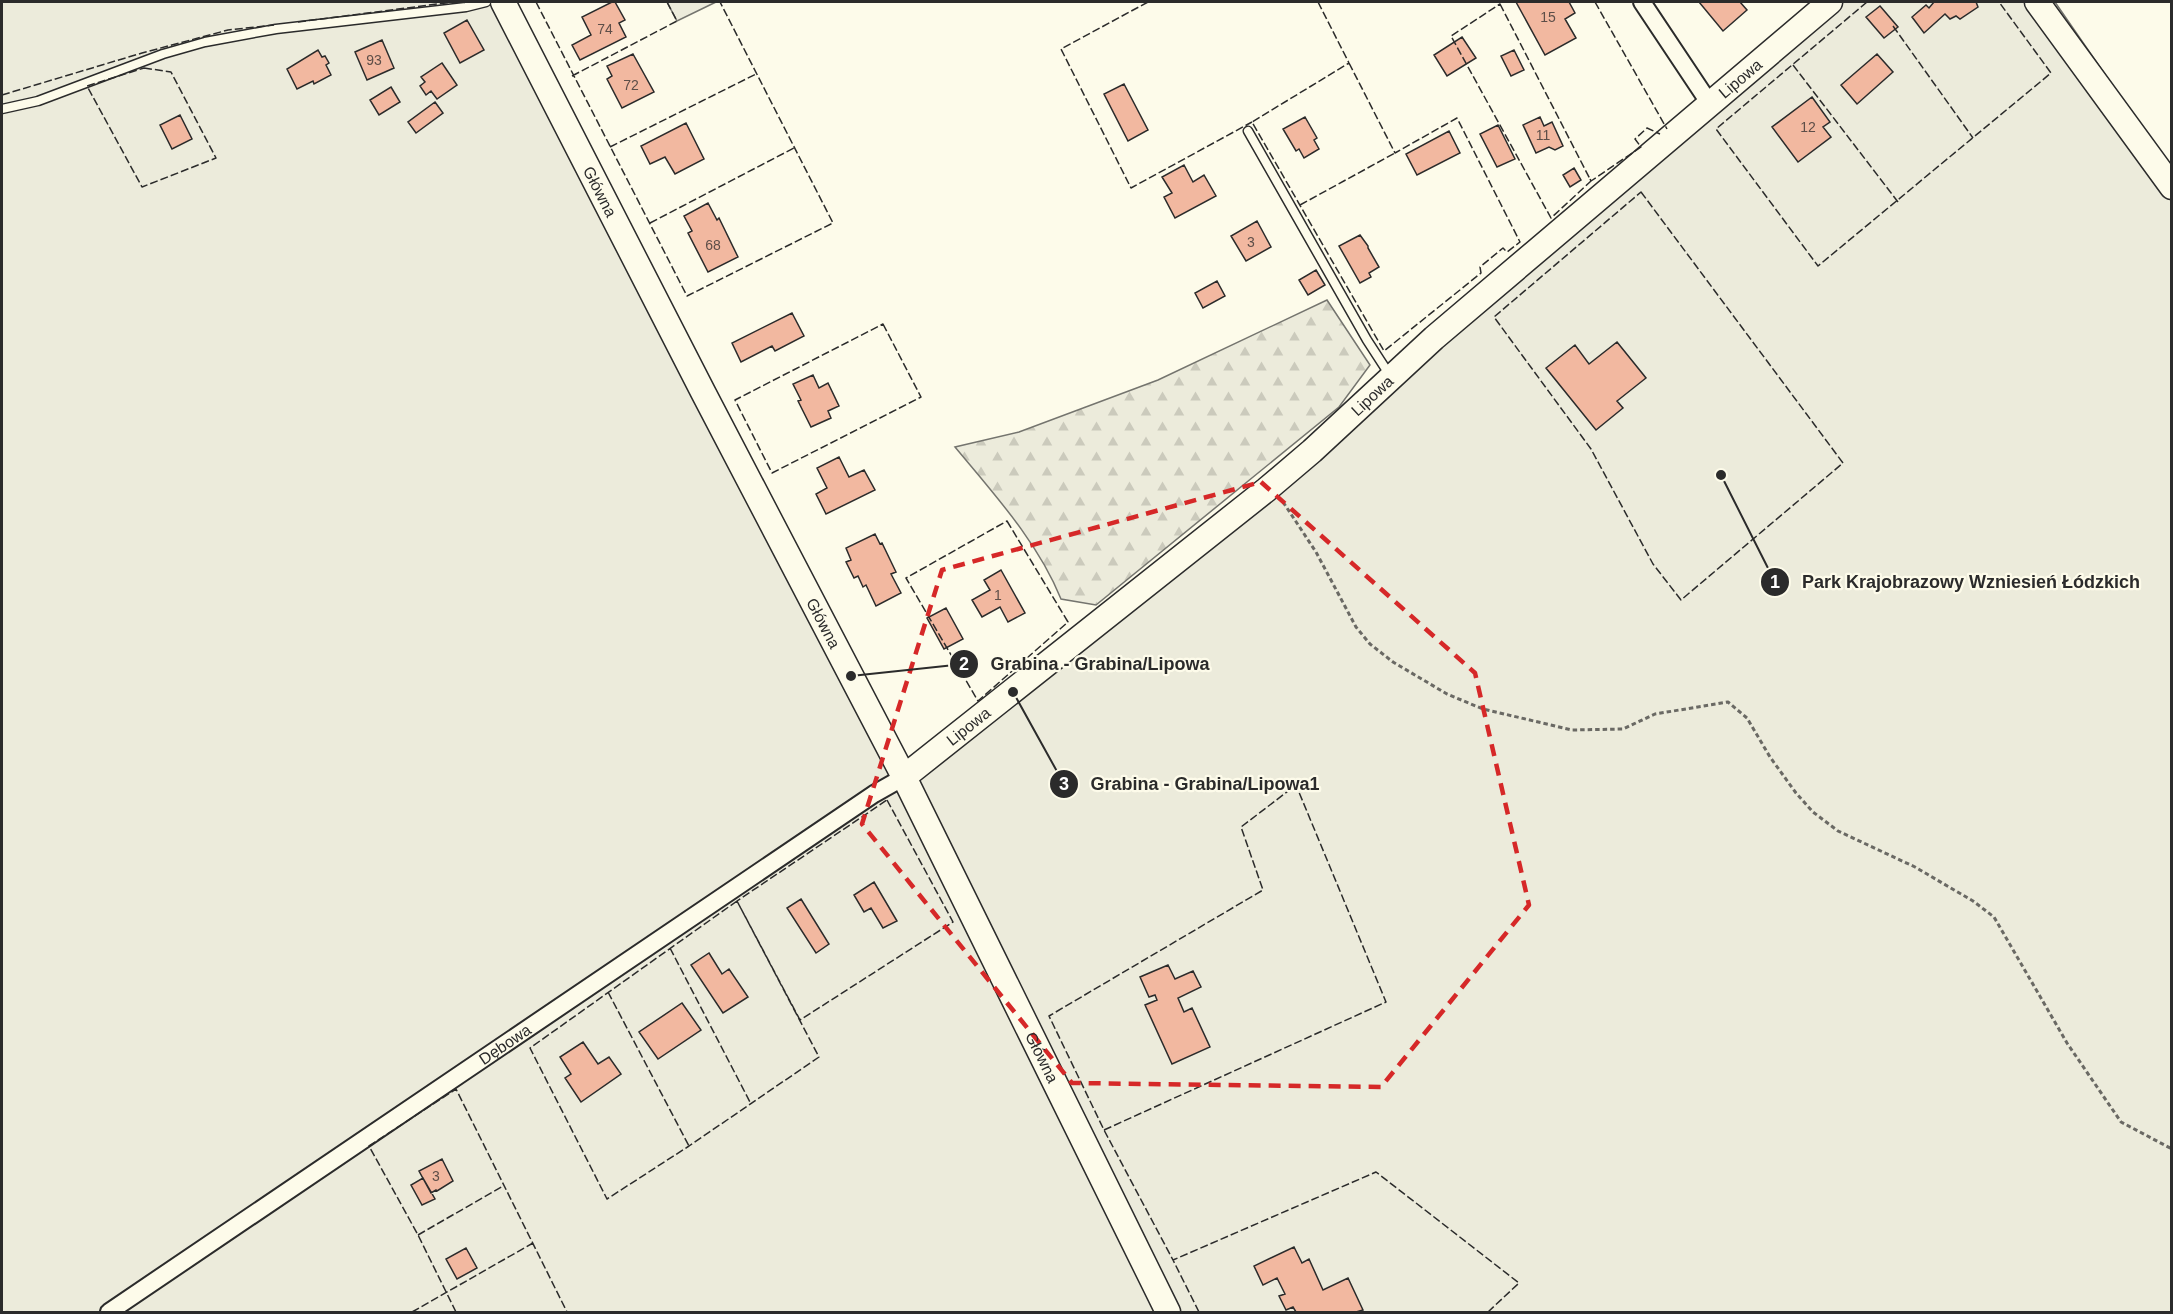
<svg xmlns="http://www.w3.org/2000/svg" width="2173" height="1314" font-family="Arial,sans-serif">
	<defs>
		<pattern id="forest-firs" width="22" height="20" patternUnits="userSpaceOnUse" patternTransform="scale(1.5)"><rect width="22" height="20" fill="#ecebdb"/><path d="M5 1l3.5 6h-7zM16 11l3.5 6h-7z" fill="#cbcabc"/></pattern>
	</defs>
	<rect width="100%" height="100%" fill="#fdfbea"/>
	<!-- forest -->
	<path fill="url(#forest-firs)" stroke="#74746e" stroke-width="1.5" d="M1327 300 1370 365 1339 407 1096 605 1061 599C1038 542 994 494 955 447L1019 432 1158 380Z"/>
	<!-- park -->
	<path fill="#ecebdb" stroke="#74746e" stroke-width="1.5" d="M2 2H515L908 780 1832 2H2055L2171 170V1312H2Z
		M667 2H716L677 21Z"/>
	<!-- building -->
	<path fill="#f2b8a0" stroke="#2b2b2b" stroke-width="1.5" d="M612 2H615L625 20 619 23 626 37 580 60 572 45 591 35 582 17Z
		M1516 2H1569L1575 13 1565 19 1576 38 1545 55Z
		M1699 2H1740L1747 10 1723 31Z
		M1934 2H1976L1978 7 1960 19 1956 16 1950 19 1945 14 1924 33 1912 17 1926 5 1929 8Z
		M1880 6 1898 27 1884 38 1866 17Z
		M467 20 484 50 460 63 444 33Z
		M1462 37 1476 58 1447 76 1434 55Z
		M382 40 394 68 367 80 355 52Z
		M318 50 322 57 325 56 329 63 326 65 331 75 314 84 313 81 297 89 287 69Z
		M1514 50 1524 70 1511 76 1501 56Z
		M633 54 654 92 622 108 607 79 612 76 607 66Z
		M1877 54 1893 72 1857 104 1841 85Z
		M442 63 457 85 437 99 431 91 426 95 420 86 425 82 421 77Z
		M1124 84 1148 130 1128 141 1104 94Z
		M391 87 400 102 379 115 370 100Z
		M1812 97 1830 122 1823 127 1831 137 1798 162 1772 127Z
		M435 102 443 113 416 133 408 122Z
		M180 115 192 139 172 149 160 125Z
		M1305 117 1317 138 1314 140 1319 149 1304 158 1299 149 1296 151 1283 129Z
		M1540 117 1544 126 1552 122 1563 146 1555 150 1549 147 1536 153 1523 125Z
		M686 123 704 159 675 174 665 157 650 164 641 146Z
		M1498 125 1515 159 1497 167 1480 134Z
		M1449 131 1460 153 1417 175 1406 154Z
		M1184 165 1193 182 1204 175 1216 196 1175 218 1164 197 1172 193 1162 177Z
		M1574 168 1581 180 1570 187 1563 175Z
		M708 203 717 220 719 218 738 257 708 272 688 233 692 231 684 216Z
		M1257 221 1271 247 1246 261 1231 236Z
		M1360 235 1368 246V248L1379 267 1369 273 1371 277 1360 283 1339 246Z
		M1316 270 1325 285 1308 295 1299 280Z
		M1217 281 1225 296 1203 308 1195 293Z
		M792 313 804 336 775 351 772 346 741 362 732 343Z
		M1617 342 1646 378 1617 401 1623 408 1596 430 1546 368 1575 345 1589 364Z
		M813 375 819 388 828 383 839 406 828 411 831 418 811 427 798 401 801 400 793 384Z
		M839 457 849 477 864 470 875 490 826 514 816 494 827 488 817 468Z
		M875 534 880 544 882 543 896 572 891 574 901 593 876 606 866 585 863 587 858 576 854 578 846 562 851 560 846 548Z
		M1001 570 1025 613 1008 622 1000 607 982 617 972 600 990 590 984 580Z
		M946 608 963 639 944 649 927 618Z
		M874 882 897 921 883 928 871 908 864 912 854 895Z
		M801 899 829 944 816 953 787 908Z
		M709 953 722 974 729 969 748 997 723 1013 691 965Z
		M1168 965 1175 979 1193 971 1201 987 1178 998 1184 1012 1192 1008 1210 1047 1172 1064 1145 1005 1157 1000 1155 995 1149 997 1140 977Z
		M682 1003 701 1030 658 1059 639 1032Z
		M583 1042 598 1064 609 1057 621 1074 581 1102 565 1078 571 1074 560 1057Z
		M442 1159 453 1181 437 1191 436 1190 431 1193 419 1171Z
		M423 1178 435 1199 422 1205 411 1185Z
		M1294 1247 1302 1263 1309 1259 1323 1290 1348 1278 1363 1310 1356 1312H1296L1293 1307 1286 1310 1279 1296 1285 1294 1277 1278 1263 1285 1254 1266Z
		M466 1248 477 1268 457 1279 446 1259Z"/>
	<g fill="none" stroke-linecap="round" stroke-linejoin="round">
		<defs>
			<path id="lane" d="M2 109 38 101 163 54 205 42 276 29 466 7 486 2
				M1248 131 1367 340 1391 377"/>
			<g id="street">
				<path d="M1642 2 1710 104"/>
				<path id="s1" d="M109 1312 874 794 904 777"/>
			</g>
			<g id="secondary">
				<path id="s2" d="M503 2 703 392 904 777 1168 1312"/>
				<path d="M2037 2 2172 187"/>
				<path id="s3" d="M904 777 1266 490 1312 451 1434 338 1830 2"/>
			</g>
		</defs>
		<!-- lane casing -->
		<use href="#lane" stroke="#2b2b2b" stroke-width="11"/>
		<!-- street casing -->
		<use href="#street" stroke="#2b2b2b" stroke-width="20"/>
		<!-- secondary casing -->
		<use href="#secondary" stroke="#2b2b2b" stroke-width="27"/>
		<!-- path -->
		<path stroke="#6a6964" stroke-width="3" stroke-dasharray="4.5 3" stroke-linecap="butt" d="M1283 502 1316 552 1356 627 1370 644 1393 662 1447 694 1483 709 1572 730 1623 729 1655 714 1728 702 1747 718 1770 757 1796 793 1813 812 1838 831 1915 867 1973 901 1994 917 2067 1043 2121 1122 2172 1149"/>
		<!-- lane -->
		<use href="#lane" stroke="#fdfbea" stroke-width="8"/>
		<!-- street -->
		<use href="#street" stroke="#fdfbea" stroke-width="16"/>
		<!-- secondary -->
		<use href="#secondary" stroke="#fdfbea" stroke-width="24"/>
		<!-- fence -->
		<path stroke="#2b2b2b" stroke-width="1.5" stroke-dasharray="8 3" stroke-linecap="butt" d="M536 2 687 296 833 223 720 2
			M1148 2 1061 49 1131 188 1252 122
			M1318 2 1349 63
			M1595 2 1667 129
			M1867 2 1716 129 1818 266 2051 73 1999 2
			M1500 4 1591 181 1551 218 1451 36Z
			M298 22 453 2
			M1893 26 1973 138
			M1349 63 1395 153 1457 118 1520 242 1507 252 1503 248 1480 267 1481 273 1384 351 1252 122Z
			M1793 65 1898 202
			M144 68 171 72 216 158 142 187 87 86Z
			M572 76 677 21 667 2
			M2 95 142 53 228 30 274 25
			M610 147 756 74
			M1590 179 1591 181 1641 147 1635 139 1647 128 1660 134
			M1641 192 1843 463 1681 600 1653 564 1591 449 1494 317Z
			M1300 205 1395 153
			M650 223 794 148
			M883 324 921 397 772 473 735 400Z
			M1007 521 1068 622 978 701 906 578Z
			M887 800 953 922 800 1020 737 901Z
			M737 901 819 1057 689 1146 607 1199 530 1048Z
			M670 948 751 1104
			M608 992 689 1146
			M1104 1130 1386 1002 1296 785 1241 827 1263 890 1049 1016 1104 1130 1173 1260
			M418 1235 503 1186
			M412 1312 533 1243
			M456 1312 418 1235 369 1146 456 1089 567 1312
			M1199 1312 1173 1260 1376 1172 1519 1283 1488 1312"/>
	</g>
	<!-- marked area -->
	<path fill="none" stroke="#d62828" stroke-width="4.5" stroke-dasharray="12 8" stroke-linejoin="round" d="M1261 482 1475 673 1529 905 1381 1087 1072 1083 862 824 942 570Z"/>
	<g text-anchor="middle" dominant-baseline="central" stroke-width="4.5" stroke-linejoin="round" paint-order="stroke">
		<!-- number labels -->
		<g font-size="14" fill="#5d4e48">
			<text x="1548" y="17">15</text>
			<text x="605" y="29">74</text>
			<text x="374" y="60">93</text>
			<text x="631" y="85">72</text>
			<text x="1808" y="127">12</text>
			<text x="1543" y="135">11</text>
			<text x="1251" y="242">3</text>
			<text x="713" y="245">68</text>
			<text x="998" y="595">1</text>
			<text x="436" y="1176">3</text>
		</g>
		<!-- street labels -->
		<g font-size="16" fill="#2b2b2b" stroke="#fdfbea">
			<text stroke="none"><textPath href="#s3" startOffset="1090">Lipowa</textPath></text>
			<text stroke="none"><textPath href="#s2" startOffset="213">Główna</textPath></text>
			<text stroke="none"><textPath href="#s3" startOffset="604">Lipowa</textPath></text>
			<text stroke="none"><textPath href="#s2" startOffset="699">Główna</textPath></text>
			<text stroke="none"><textPath href="#s3" startOffset="82">Lipowa</textPath></text>
			<text stroke="none"><textPath href="#s1" startOffset="478">Dębowa</textPath></text>
			<text stroke="none"><textPath href="#s2" startOffset="1185">Główna</textPath></text>
		</g>
	</g>
	<!-- callouts -->
	<path fill="none" stroke="#2b2b2b" stroke-width="2" d="M1721 475L1775 582M851 676L964 664M1013 692L1064 784"/>
	<g fill="#2b2b2b" stroke="#fdfbea" stroke-width="2">
		<circle cx="1721" cy="475" r="6"/>
		<circle cx="851" cy="676" r="6"/>
		<circle cx="1013" cy="692" r="6"/>
		<circle cx="1775" cy="582" r="15"/>
		<circle cx="964" cy="664" r="15"/>
		<circle cx="1064" cy="784" r="15"/>
	</g>
	<g font-size="18" text-anchor="middle" font-weight="bold" fill="#fff">
		<text x="1775" y="588">1</text>
		<text x="964" y="670">2</text>
		<text x="1064" y="790">3</text>
	</g>
	<g font-size="18" text-anchor="middle" font-weight="bold" fill="#2b2b2b" stroke="#fdfbea" stroke-width="4.5" stroke-linejoin="round" paint-order="stroke">
		<text x="1971" y="588">Park Krajobrazowy Wzniesień Łódzkich</text>
		<text x="1100" y="670">Grabina - Grabina/Lipowa</text>
		<text x="1205" y="790">Grabina - Grabina/Lipowa1</text>
	</g>
	<!-- border -->
	<rect width="2173" height="1314" fill="none" stroke="#2b2b2b" stroke-width="6"/>
</svg>
